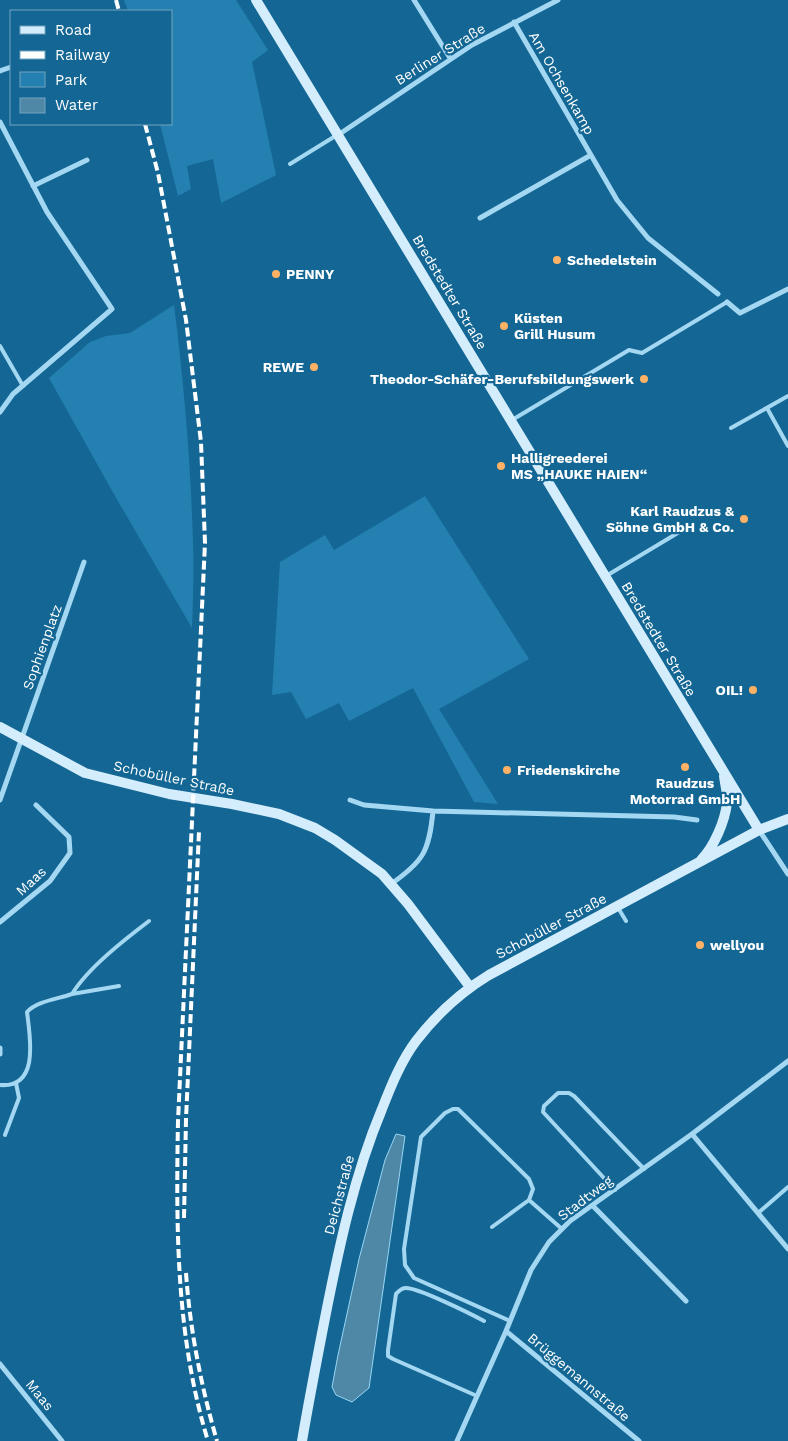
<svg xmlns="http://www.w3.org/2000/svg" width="788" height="1441" font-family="'Work Sans',sans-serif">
	<rect width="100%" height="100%" fill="#146794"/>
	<!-- green -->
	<path fill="#2480b1" d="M124 0H236L268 50 252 62 276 175 221 203 213 159 187 166 191 189 178 196 160 124H171V11H128Z
		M174 305C184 384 191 464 193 544 194 572 193 600 192 628L115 496 49 378 90 342 106 336 130 333Z
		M425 496 529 659 439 709 498 804 474 802 413 688 349 721 339 703 306 719 291 692 272 695 280 562 325 535 334 550Z"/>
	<!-- water -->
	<path fill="#4f88a7" stroke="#96d6f5" d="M396 1134 405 1136 369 1388 352 1402 336 1395 332 1387 338 1355 359 1259 385 1160Z"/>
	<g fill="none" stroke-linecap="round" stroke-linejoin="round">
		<!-- service -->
		<path stroke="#a4d7f2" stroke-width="4" d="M290 164 337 135
			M0 346 23 386
			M767 408 788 446
			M512 420 629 350 642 353 727 302
			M731 428 788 396
			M606 576 691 525
			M617 906 626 921
			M72 994 119 986
			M0 1085C40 1088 30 1037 27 1012 37 1001 58 999 72 994 88 968 124 940 149 921
			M5 1135 19 1098 16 1083
			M615 1190 543 1112 544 1106 558 1093H569L574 1096 644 1169
			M758 1213 788 1187
			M492 1227 529 1200 562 1229
			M510 1321 414 1278 405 1265 404 1249 421 1137 445 1113 453 1109H458L529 1179 533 1189 529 1200
			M477 1396 393 1359 388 1356V1350L396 1294C399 1291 401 1288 406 1288 419 1288 471 1314 484 1321"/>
		<!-- minor -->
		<path stroke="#a4d7f2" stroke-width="5" d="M414 0 450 58
			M514 22 617 200 648 238 718 294
			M0 71 11 67
			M0 122 47 212 112 309 13 394 0 412
			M338 135 472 45 558 0
			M33 186 87 160
			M480 218 591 155
			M727 302 740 313 788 289
			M0 800 84 562
			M350 800 364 805 433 811
			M759 830 788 874
			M391 884C424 861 429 851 433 811L674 817 697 820
			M0 922 50 881 70 853 69 837 36 805
			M0 1048V1054
			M692 1134 788 1249
			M593 1206 686 1301
			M506 1331 639 1441
			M0 1364 62 1441
			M457 1441 506 1331 531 1270 549 1242 570 1221 692 1134 788 1061"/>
		<!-- secondary -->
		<path stroke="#d3edfc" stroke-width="10" d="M256 0 759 830
			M0 727 85 773 169 794 232 804 279 814 315 828 335 840 382 874 408 904 470 987
			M701 860C714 847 725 821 727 803 728 794 725 785 724 776
			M302 1441C309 1400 317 1359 325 1318 339 1247 354 1176 382 1109 391 1086 401 1061 416 1041 436 1015 461 992 489 975L759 830 788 819"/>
		<!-- rail -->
		<path stroke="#fff" stroke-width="4" stroke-dasharray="9 4" stroke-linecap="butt" d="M116 0 119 11
			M145 124 158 173 186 320 201 442 205 543 178 1121C176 1229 176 1337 208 1441
			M184 1218 186 1119 199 831
			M186 1273C190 1330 201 1386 217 1441"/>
	</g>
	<!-- markers -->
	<g fill="#ffb265" stroke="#146794" stroke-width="2">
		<circle cx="557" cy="260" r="5"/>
		<circle cx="276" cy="274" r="5"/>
		<circle cx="504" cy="326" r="5"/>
		<circle cx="314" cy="367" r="5"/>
		<circle cx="644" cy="379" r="5"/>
		<circle cx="501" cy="466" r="5"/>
		<circle cx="744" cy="519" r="5"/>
		<circle cx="753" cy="690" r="5"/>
		<circle cx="685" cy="767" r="5"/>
		<circle cx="507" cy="770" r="5"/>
		<circle cx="700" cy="945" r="5"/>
	</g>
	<g text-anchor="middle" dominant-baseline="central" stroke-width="4.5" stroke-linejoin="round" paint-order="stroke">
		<!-- street labels -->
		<g font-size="14" fill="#fff" stroke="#146794">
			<text transform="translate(440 54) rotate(-32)">Berliner Straße</text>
			<text transform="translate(562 83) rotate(60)">Am Ochsenkamp</text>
			<text transform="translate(450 292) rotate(59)">Bredstedter Straße</text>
			<text transform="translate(659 639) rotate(59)">Bredstedter Straße</text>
			<text transform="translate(42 647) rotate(-70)">Sophienplatz</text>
			<text transform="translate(174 778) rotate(12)">Schobüller Straße</text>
			<text transform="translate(31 881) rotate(-43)">Maas</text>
			<text transform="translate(551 926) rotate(-28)">Schobüller Straße</text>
			<text transform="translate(339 1195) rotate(-75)">Deichstraße</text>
			<text transform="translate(585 1198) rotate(-37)">Stadtweg</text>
			<text transform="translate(579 1377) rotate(40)">Brüggemannstraße</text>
			<text transform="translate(40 1395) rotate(51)">Maas</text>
		</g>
		<!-- poi labels -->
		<g font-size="14" font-weight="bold" fill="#fff" stroke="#146794" text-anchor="start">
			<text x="567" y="260">Schedelstein</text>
			<text x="286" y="274">PENNY</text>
			<text x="514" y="318">Küsten<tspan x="514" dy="16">Grill Husum</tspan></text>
			<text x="304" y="367" text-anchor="end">REWE</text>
			<text x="634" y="379" text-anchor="end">Theodor-Schäfer-Berufsbildungswerk</text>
			<text x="511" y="458">Halligreederei<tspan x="511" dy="16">MS „HAUKE HAIEN“</tspan></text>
			<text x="734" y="511" text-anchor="end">Karl Raudzus &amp;<tspan x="734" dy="16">Söhne GmbH &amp; Co.</tspan></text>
			<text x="743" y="690" text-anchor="end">OIL!</text>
			<text x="517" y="770">Friedenskirche</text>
			<text x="685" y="783" text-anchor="middle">Raudzus<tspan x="685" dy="16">Motorrad GmbH</tspan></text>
			<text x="710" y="945">wellyou</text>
		</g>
	</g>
	<!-- legend -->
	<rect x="10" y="10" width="162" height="115" fill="#146794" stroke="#72a4bf"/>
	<rect x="20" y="26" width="25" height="8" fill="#d3edfc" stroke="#72a4bf"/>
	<text x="55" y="35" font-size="15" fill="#ffffff">Road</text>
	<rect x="20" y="51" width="25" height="8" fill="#ffffff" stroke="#72a4bf"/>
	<text x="55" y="60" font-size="15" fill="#ffffff">Railway</text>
	<rect x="20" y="72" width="25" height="15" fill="#2480b1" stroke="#72a4bf"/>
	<text x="55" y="85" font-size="15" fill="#ffffff">Park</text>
	<rect x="20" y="98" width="25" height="15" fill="#4f88a7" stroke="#72a4bf"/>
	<text x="55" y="110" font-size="15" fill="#ffffff">Water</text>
</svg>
